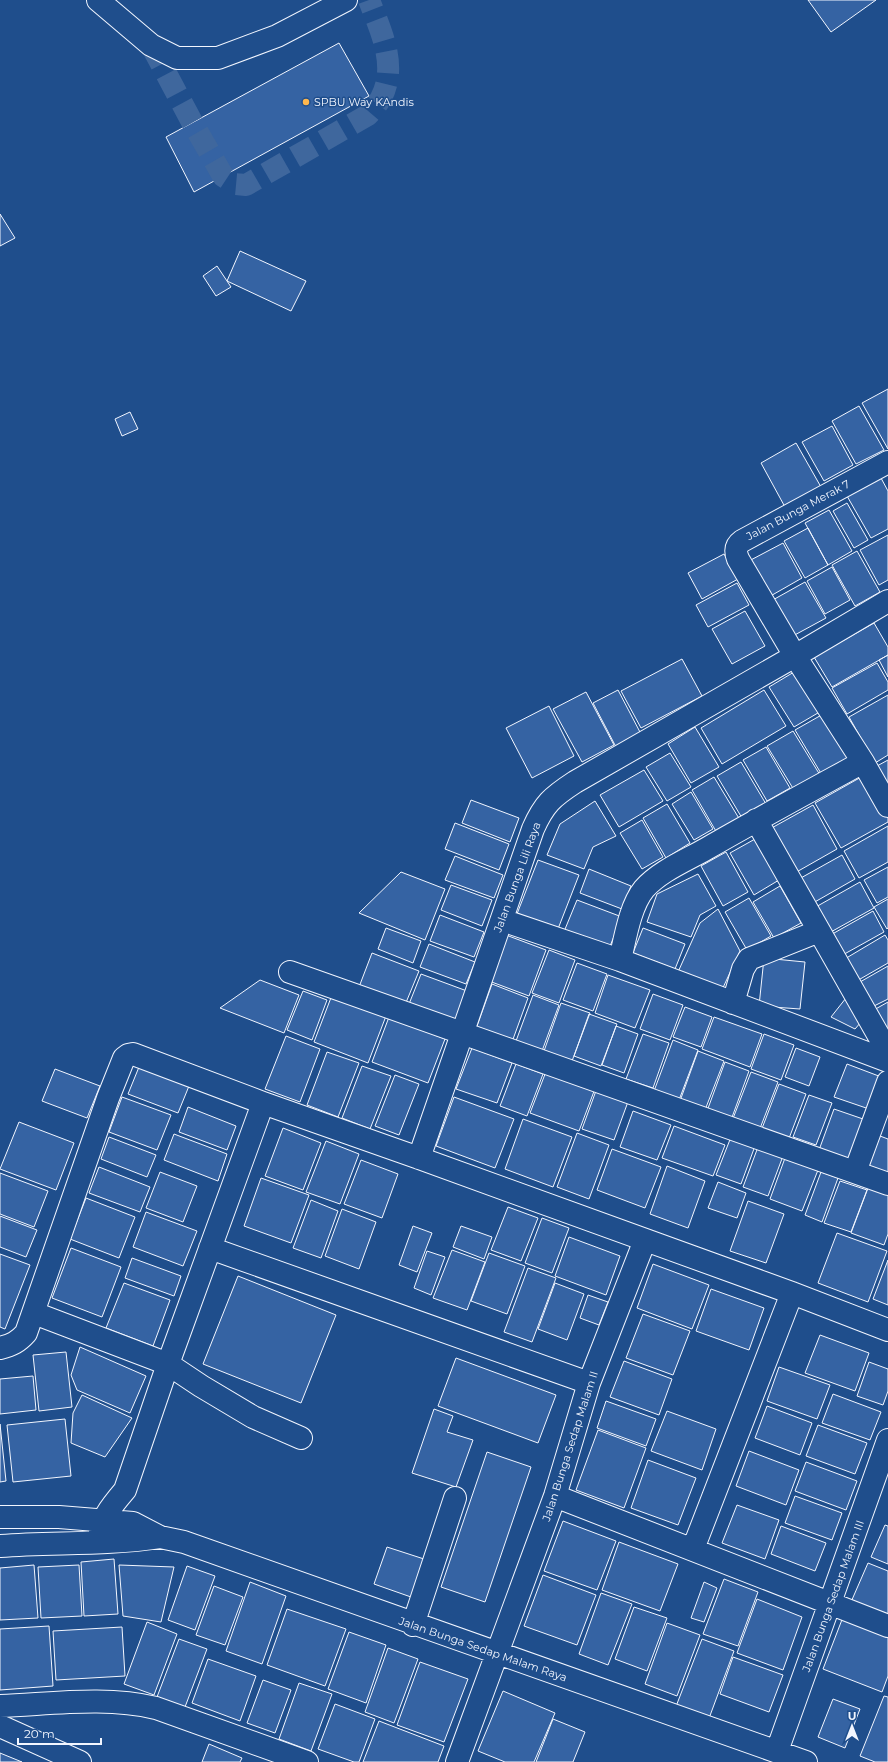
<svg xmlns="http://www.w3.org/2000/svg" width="888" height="1762" font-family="Montserrat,sans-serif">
	<rect width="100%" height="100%" fill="#1f4e8c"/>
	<!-- building -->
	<path fill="#3563a3" stroke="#f2f6ff" d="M808 0H876L831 32Z
		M339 43 369 96 194 192 166 137Z
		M0 214 15 238 0 246Z
		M240 251 306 281 291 311 227 281Z
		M217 266 231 287 216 296 203 276Z
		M888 389V449L862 403Z
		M859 406 884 450 856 464 832 421Z
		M130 412 138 429 122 436 115 419Z
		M832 426 853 465 824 481 802 442Z
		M796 443 821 487 785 507 761 463Z
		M881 478 888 491V529L871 538 847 496Z
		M847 503 868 540 854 548 833 511Z
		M829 510 852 551 828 565 805 523Z
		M808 528 828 565 805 578 784 541Z
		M888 535V580L879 585 860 550Z
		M783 543 802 578 767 598 747 562Z
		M857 551 880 592 855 606 832 565Z
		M724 554 738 579 702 599 688 573Z
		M832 567 850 600 825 614 807 581Z
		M805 582 826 618 791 637 771 601Z
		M737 583 749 605 708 627 696 605Z
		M745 611 765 646 732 664 712 629Z
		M874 623 888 647V655L832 687 814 657Z
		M888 655V677L879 660Z
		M682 659 702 696 641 728 621 691Z
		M877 663 888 682V690L847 714 832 688Z
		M799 669 823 710 794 727 769 687Z
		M618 690 641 734 616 747 593 703Z
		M764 690 786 726 722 764 701 728Z
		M586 692 614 745 582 762 553 709Z
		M888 695V755L875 763 849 717Z
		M549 706 574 756 532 778 506 728Z
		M825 713 852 758 822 775 795 730Z
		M695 727 719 767 691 783 668 744Z
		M793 731 820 775 794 790 767 746Z
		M766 747 790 788 767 801 743 760Z
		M670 753 691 787 667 801 646 767Z
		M888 760V786L877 766Z
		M741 762 766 804 742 818 717 776Z
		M644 770 663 801 619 827 600 795Z
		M863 776 888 818V822L841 848 815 803Z
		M714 777 740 820 717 833 692 790Z
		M691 792 713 829 694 840 672 804Z
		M471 800 519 818 510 842 462 823Z
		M595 801 616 836 593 847 584 869 547 855 560 824Z
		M667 804 690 843 666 858 643 818Z
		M813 805 837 849 793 874 768 830Z
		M642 820 663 857 642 869 620 833Z
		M455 823 509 844 499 870 445 849Z
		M888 826V862L859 878 844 851Z
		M755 839 779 880 754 895 730 853Z
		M726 852 748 892 723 906 701 866Z
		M842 855 855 879 813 903 799 879Z
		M455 856 503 875 494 898 445 880Z
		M538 860 579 875 556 934 515 919Z
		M888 867V897L877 903 864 880Z
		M589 869 631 886 622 909 580 893Z
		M401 872 445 889 425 940 359 913Z
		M698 874 716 906 700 915 691 937 647 922 657 894Z
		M860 882 874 908 829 933 814 908Z
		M451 885 492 900 482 926 441 910Z
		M780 886 801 923 774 938 753 902Z
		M749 898 771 936 747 950 725 912Z
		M888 899V928L887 929 874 907Z
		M577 900 622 917 608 951 563 934Z
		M718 909 740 951 721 992 678 972 700 923Z
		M873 911 884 932 839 957 827 937Z
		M440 915 484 932 474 957 430 941Z
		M386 928 421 941 413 963 378 949Z
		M643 928 685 944 675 969 633 953Z
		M506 935 546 950 529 996 489 981Z
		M885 935 888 940V963L855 982 843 960Z
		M429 944 475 962 466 984 420 967Z
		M549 950 575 960 559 1003 532 993Z
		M372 953 419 971 405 1005 359 987Z
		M764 958 805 962 800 1009 759 1006Z
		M577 963 607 974 593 1011 563 1000Z
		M888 966V999L874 1006 860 982Z
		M421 974 467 991 455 1022 409 1004Z
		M608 975 650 990 635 1028 595 1013Z
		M260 980 299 995 284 1033 220 1008Z
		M492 984 528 998 512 1042 476 1029Z
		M303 991 327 1000 312 1040 287 1030Z
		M653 994 683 1005 670 1040 640 1029Z
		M332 995 386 1016 368 1063 314 1042Z
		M533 995 559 1005 542 1051 516 1041Z
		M846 998 861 1022 855 1029 831 1017Z
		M888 1002V1039L872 1011Z
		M561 1003 590 1013 572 1061 544 1051Z
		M685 1007 712 1017 701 1047 673 1037Z
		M589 1014 617 1024 601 1066 574 1056Z
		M389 1017 445 1039 428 1083 372 1062Z
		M714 1017 762 1034 750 1067 702 1049Z
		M616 1026 638 1034 624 1073 602 1065Z
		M643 1034 669 1043 653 1088 626 1079Z
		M764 1034 794 1045 781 1080 751 1069Z
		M286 1036 320 1049 300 1102 265 1089Z
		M673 1040 698 1050 679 1100 654 1091Z
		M472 1048 512 1063 497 1103 456 1089Z
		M796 1048 820 1057 809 1086 785 1077Z
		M698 1051 724 1061 705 1110 680 1101Z
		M327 1052 359 1063 338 1117 307 1105Z
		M725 1062 749 1071 731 1120 707 1111Z
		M516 1064 543 1074 527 1116 500 1106Z
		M847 1064 884 1078 872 1110 834 1097Z
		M362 1066 391 1076 370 1129 342 1118Z
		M139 1067 189 1086 178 1113 128 1094Z
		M55 1069 100 1086 87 1118 42 1101Z
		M547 1069 596 1086 579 1131 530 1113Z
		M751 1072 778 1082 759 1131 732 1121Z
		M395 1075 419 1084 399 1135 375 1126Z
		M779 1084 806 1094 788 1141 761 1131Z
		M597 1088 629 1099 614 1140 582 1129Z
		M809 1095 832 1103 816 1145 793 1137Z
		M122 1097 171 1115 157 1150 109 1132Z
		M454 1097 514 1119 495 1168 436 1146Z
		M188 1107 236 1126 227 1150 179 1132Z
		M834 1109 866 1120 850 1161 819 1150Z
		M633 1111 671 1125 657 1160 620 1147Z
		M523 1119 572 1137 553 1187 505 1169Z
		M19 1122 74 1143 56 1190 0 1169Z
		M674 1126 725 1145 713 1176 662 1158Z
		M283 1128 321 1143 303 1190 265 1176Z
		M577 1133 609 1145 589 1199 557 1187Z
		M174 1134 227 1154 218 1181 164 1160Z
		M880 1136 888 1139V1177L867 1170Z
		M109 1137 156 1155 147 1177 101 1159Z
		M731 1137 755 1146 741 1184 716 1175Z
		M326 1141 359 1154 340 1204 306 1192Z
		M758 1147 783 1156 768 1196 743 1187Z
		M612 1149 661 1167 645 1208 597 1190Z
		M785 1158 818 1170 802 1211 770 1199Z
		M361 1160 398 1174 382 1218 344 1204Z
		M667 1166 705 1181 688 1228 650 1214Z
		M99 1167 150 1187 140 1212 89 1193Z
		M160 1172 197 1186 183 1222 146 1208Z
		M821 1172 838 1178 822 1222 805 1215Z
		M0 1173 48 1191 34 1227 0 1214Z
		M261 1178 309 1195 291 1243 244 1226Z
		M840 1181 867 1190 851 1232 824 1223Z
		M718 1182 746 1193 737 1218 708 1208Z
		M868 1188 888 1195V1234L884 1245 851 1233Z
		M86 1198 135 1217 119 1258 70 1239Z
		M311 1200 338 1211 321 1258 293 1248Z
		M748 1201 784 1214 766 1263 730 1251Z
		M508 1207 538 1218 521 1261 491 1250Z
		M342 1209 376 1222 359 1269 325 1256Z
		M146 1212 197 1231 183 1266 133 1247Z
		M0 1216 37 1230 26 1257 0 1247Z
		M542 1218 569 1228 552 1273 525 1263Z
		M413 1226 432 1233 417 1272 399 1265Z
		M461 1226 492 1237 484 1259 453 1247Z
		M837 1233 887 1251 868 1302 818 1283Z
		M569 1237 620 1256 606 1295 555 1276Z
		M71 1248 121 1267 102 1317 52 1298Z
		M452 1250 485 1262 467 1310 433 1298Z
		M427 1251 445 1257 431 1295 414 1288Z
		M489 1253 525 1266 507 1314 471 1301Z
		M0 1254 30 1265 5 1329 0 1327Z
		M132 1258 181 1276 174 1296 125 1278Z
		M888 1260V1305L873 1299Z
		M653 1264 709 1285 692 1329 637 1308Z
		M528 1268 556 1278 532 1342 504 1332Z
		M238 1276 336 1315 301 1403 203 1364Z
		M124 1283 170 1300 153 1346 106 1328Z
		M555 1283 584 1294 567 1340 538 1329Z
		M711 1289 764 1308 749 1350 696 1331Z
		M588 1295 608 1302 599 1325 580 1318Z
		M643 1314 690 1331 673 1375 626 1358Z
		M820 1335 869 1353 855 1391 805 1373Z
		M80 1347 146 1376 130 1413 77 1390 71 1375Z
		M66 1352 72 1407 39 1411 33 1355Z
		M456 1358 556 1395 538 1443 438 1406Z
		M624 1361 672 1379 659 1415 610 1397Z
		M869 1362 888 1369V1391L883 1405 857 1396Z
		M779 1367 830 1385 817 1419 767 1401Z
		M33 1376 36 1410 0 1414V1379Z
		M833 1394 881 1412 870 1440 822 1423Z
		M82 1395 132 1418 105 1457 71 1443 73 1413Z
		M606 1401 656 1419 646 1446 597 1428Z
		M767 1406 812 1423 800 1455 755 1438Z
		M434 1409 453 1416 447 1432 473 1440 456 1487 412 1473Z
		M667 1411 716 1429 702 1470 651 1451Z
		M65 1419 71 1476 13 1482 7 1425Z
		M0 1424 6 1481 0 1482Z
		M818 1425 867 1443 855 1474 806 1456Z
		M598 1430 646 1448 624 1508 576 1490Z
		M749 1451 799 1470 786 1505 736 1486Z
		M487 1452 531 1467 485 1602 441 1587Z
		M648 1460 696 1478 678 1525 631 1508Z
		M806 1462 857 1481 846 1510 795 1491Z
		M795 1496 842 1513 832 1540 785 1523Z
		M737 1505 779 1520 765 1559 722 1543Z
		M563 1521 616 1541 597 1590 544 1571Z
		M885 1525 888 1526V1564L871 1557Z
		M781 1526 826 1543 815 1571 771 1554Z
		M619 1542 678 1564 660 1611 602 1590Z
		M387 1547 424 1559 411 1597 374 1584Z
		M114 1559 118 1614 84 1616 81 1562Z
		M868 1563 888 1571V1618L851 1602Z
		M34 1565 38 1618 0 1620V1568Z
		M79 1565 82 1616 41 1618 38 1567Z
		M119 1565 174 1567 161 1622 123 1616Z
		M187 1566 215 1576 195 1630 168 1620Z
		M543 1575 596 1595 577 1645 524 1626Z
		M724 1579 758 1592 738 1646 703 1634Z
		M250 1582 286 1596 262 1664 226 1651Z
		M704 1582 717 1588 704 1622 691 1618Z
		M214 1586 243 1597 225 1645 196 1635Z
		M601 1593 632 1604 608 1665 579 1654Z
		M757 1599 802 1617 783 1670 737 1653Z
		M634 1607 667 1618 647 1671 615 1659Z
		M287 1609 346 1629 325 1686 267 1665Z
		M843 1617 888 1634V1676L882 1692 823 1669Z
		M147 1622 177 1634 154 1695 124 1684Z
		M667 1623 700 1635 677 1696 645 1684Z
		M49 1626 53 1686 0 1690V1629Z
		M122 1627 125 1676 56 1680 53 1631Z
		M349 1632 386 1645 366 1703 328 1689Z
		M179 1639 207 1649 185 1707 157 1697Z
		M702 1639 734 1651 708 1721 675 1709Z
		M388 1648 418 1659 394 1723 365 1712Z
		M733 1657 783 1675 769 1712 720 1694Z
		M208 1659 256 1676 240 1721 192 1703Z
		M420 1662 468 1679 444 1742 397 1725Z
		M263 1680 291 1690 275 1733 247 1723Z
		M299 1683 332 1694 311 1751 279 1739Z
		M503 1691 555 1713 534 1762H505L478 1751Z
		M884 1696 888 1697V1762H875L860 1756Z
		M833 1699 860 1709 845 1748 818 1737Z
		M335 1704 375 1719 359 1762H354L318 1749Z
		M553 1719 585 1732 573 1762H536Z
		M379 1721 444 1746 438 1762H363Z
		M209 1744 242 1758 240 1762H202Z
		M0 1753 22 1762H0Z"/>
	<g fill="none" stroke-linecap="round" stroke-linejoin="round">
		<!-- minor-tunnel -->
		<path stroke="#3f679d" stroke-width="22" stroke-dasharray="22 11" stroke-linecap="butt" d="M151 45 192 122 223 176 235 184 246 185 368 115C372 110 378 104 381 98 398 65 381 32 369 0"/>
		<defs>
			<path id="minor" d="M98 0 151 45 177 58H218L277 36 346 0
				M888 462 742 541C735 546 735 551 738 559L795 656 863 762 888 806
				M756 820 888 1052
				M502 920 620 960 888 1061
				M620 960C625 939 630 906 644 889 660 871 685 861 706 849 758 819 810 791 863 762
				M290 972 888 1184
				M733 1003 743 969 749 959 819 931
				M419 1158 533 829C544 804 552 797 575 782L795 656 888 601
				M855 1172 888 1082
				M210 1248 589 1383
				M34 1313 168 1364 201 1386 253 1417 301 1438
				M0 1348C12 1345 18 1342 26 1333L108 1098 124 1058 128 1055 133 1054 263 1103 419 1158 792 1293 888 1330
				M555 1496 888 1626
				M0 1517H59L133 1523 160 1537 184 1542 806 1762
				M98 1542C103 1516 108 1510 125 1490L168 1364 263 1103
				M0 1546C53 1542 107 1545 160 1537
				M693 1549 792 1293
				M413 1625 455 1498
				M0 1706C52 1704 106 1696 156 1708L307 1762
				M0 1726 80 1762
				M777 1751 888 1440
				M457 1762 555 1496 589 1383 645 1240"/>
		</defs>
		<!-- minor casing -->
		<use href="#minor" stroke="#f2f6ff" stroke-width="24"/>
		<!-- minor -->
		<use href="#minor" stroke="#1f4e8c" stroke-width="22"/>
	</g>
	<!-- markers -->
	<circle fill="#ffb74d" stroke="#1f4e8c" stroke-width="1.5" cx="306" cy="102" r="4"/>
	<g text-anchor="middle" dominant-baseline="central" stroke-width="3" stroke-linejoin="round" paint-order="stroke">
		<!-- poi labels -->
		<g font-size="11" fill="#f2f6ff" stroke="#1f4e8c" text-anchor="start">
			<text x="314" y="102">SPBU Way KAndis</text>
		</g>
		<!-- street labels -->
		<g font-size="11" fill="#f2f6ff" stroke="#1f4e8c">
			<text transform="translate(798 510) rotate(-28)">Jalan Bunga Merak 7</text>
			<text transform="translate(517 877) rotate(-70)">Jalan Bunga Lili Raya</text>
			<text transform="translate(570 1446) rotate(-72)">Jalan Bunga Sedap Malam II</text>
			<text transform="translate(833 1596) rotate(-70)">Jalan Bunga Sedap Malam III</text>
			<text transform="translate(483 1649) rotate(19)">Jalan Bunga Sedap Malam Raya</text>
		</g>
	</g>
	<!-- north arrow -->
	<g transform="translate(852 1726)" stroke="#1f4e8c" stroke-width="3" paint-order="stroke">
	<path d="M0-3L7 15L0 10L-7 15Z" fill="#f2f6ff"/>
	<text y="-6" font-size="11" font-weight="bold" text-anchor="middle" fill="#f2f6ff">U</text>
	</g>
	<!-- scale -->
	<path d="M18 1738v6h83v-6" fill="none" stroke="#f2f6ff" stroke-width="2"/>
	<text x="24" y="1738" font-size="12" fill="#f2f6ff" stroke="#1f4e8c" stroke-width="3" paint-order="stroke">20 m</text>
</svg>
